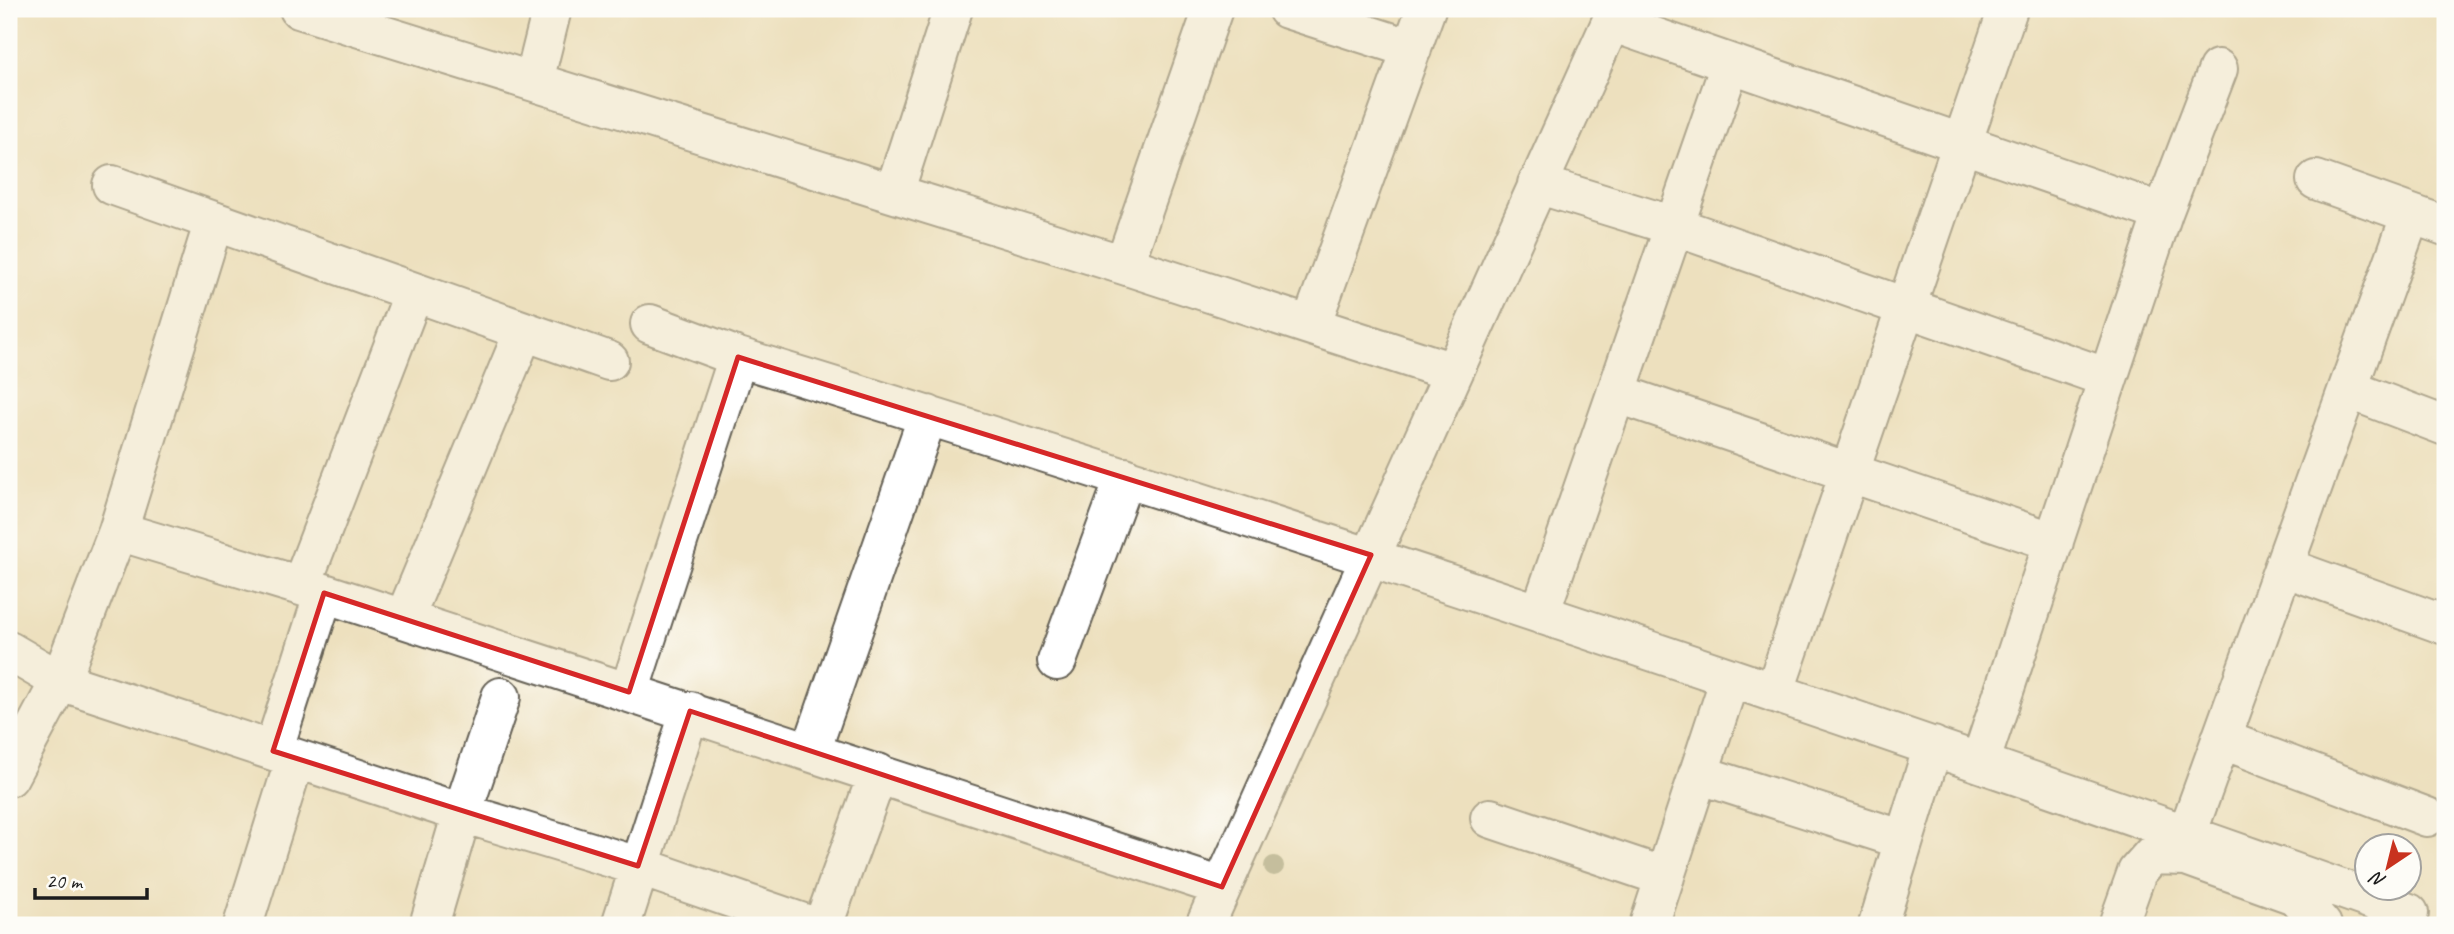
<svg xmlns="http://www.w3.org/2000/svg" width="2454" height="934" font-family="Caveat,sans-serif">
	<rect width="100%" height="100%" fill="#fdfcf7"/>
	<filter id="ink" filterUnits="userSpaceOnUse"><feTurbulence type="fractalNoise" baseFrequency=".0143" numOctaves="2"/><feDisplacementMap in="SourceGraphic" scale="14" xChannelSelector="R" yChannelSelector="G"/><feConvolveMatrix kernelMatrix="1 2 1 2 8 2 1 2 1" color-interpolation-filters="sRGB"/></filter>
	<filter id="wash" filterUnits="userSpaceOnUse"><feTurbulence type="fractalNoise" baseFrequency=".00686" numOctaves="4" result="noise"/><feDisplacementMap in="SourceGraphic" scale="28" xChannelSelector="R" yChannelSelector="G"/><feGaussianBlur stdDeviation="1.57" result="paint"/><feColorMatrix in="noise" values="0 0 0 0 0 0 0 0 0 0 0 0 0 0 0 0 0 1.4 0 .05"/><feComposite in="paint" operator="in"/></filter>
	<g filter="url(#wash)">
		<rect width="100%" height="100%" fill="#ede0be"/>
	</g>
	<g filter="url(#ink)">
		<g fill="none" stroke-linecap="round" stroke-linejoin="round">
			<defs>
				<path id="street" d="M299 9 1124 265 1453 372
					M1287 9 1412 49
					M1611 22 2163 213
					M534 81 552 9
					M2316 180 2445 226
					M1537 184 1674 226 2108 378
					M112 185 609 361
					M894 193 953 9
					M1124 265 1213 9
					M650 324 738 357C1300 529 1856 717 2409 913
					M1311 325 1426 9
					M2348 389 2445 426
					M1616 393 2054 542
					M118 531 324 593 1222 887
					M2284 567 2445 625
					M301 586 414 292
					M1540 613 1730 65
					M404 619 524 331
					M9 651 60 681 462 813 638 866 809 925
					M1057 661 1125 477
					M629 692 738 357
					M1774 693 2008 9
					M2221 739 2427 817
					M273 751 324 593
					M811 751 928 415
					M1980 763 2163 213 2218 69
					M1698 774 1904 840
					M9 777 60 681 118 531 214 221
					M1490 818 1665 877
					M2187 834 2411 214
					M243 925 295 759
					M429 925 462 813 501 697
					M621 925 690 711
					M823 925 878 773
					M1205 925 1617 9
					M1649 925 1730 678
					M1878 925 1933 746
					M2118 925 2137 872 2152 855 2186 856 2297 896 2322 925"/>
			</defs>
			<!-- street casing -->
			<use href="#street" stroke="#656155" stroke-width="42"/>
			<!-- street -->
			<use href="#street" stroke="#fff" stroke-width="38"/>
		</g>
		<!-- trees -->
		<circle fill="#959676" cx="1274" cy="866" r="10"/>
	</g>
	<!-- marked area -->
	<path d="M0 0H2454V934H0ZM738 357 1371 555 1222 887 690 711 638 866 273 751 324 593 629 692Z" fill="#ede0be" fill-opacity=".55" fill-rule="evenodd"/>
	<path fill="none" stroke="#d62828" stroke-width="5" stroke-linejoin="round" d="M738 357 1371 555 1222 887 690 711 638 866 273 751 324 593 629 692Z"/>
	<!-- margin -->
	<rect width="2454" height="934" fill="none" stroke="#fdfcf7" stroke-width="35"/>
	<!-- north arrow -->
	<g transform="translate(2388 867) rotate(215)"><circle r="33" fill="#fdfcf7" stroke="#a3a29f" stroke-width="2"/>
	<path d="M0-5L12 26L0 18L-12 26Z" fill="#c8321e"/>
	<text y="-10" font-size="19" font-weight="bold" text-anchor="middle" fill="#1c1c1c">N</text>
	</g>
	<!-- scale -->
	<path d="M35 888v10h112v-10" fill="none" stroke="#1c1c1c" stroke-width="3.5"/>
	<text x="46" y="888" font-size="21" fill="#1c1c1c" stroke="#fdfcf7" stroke-width="5" paint-order="stroke">20 m</text>
</svg>
